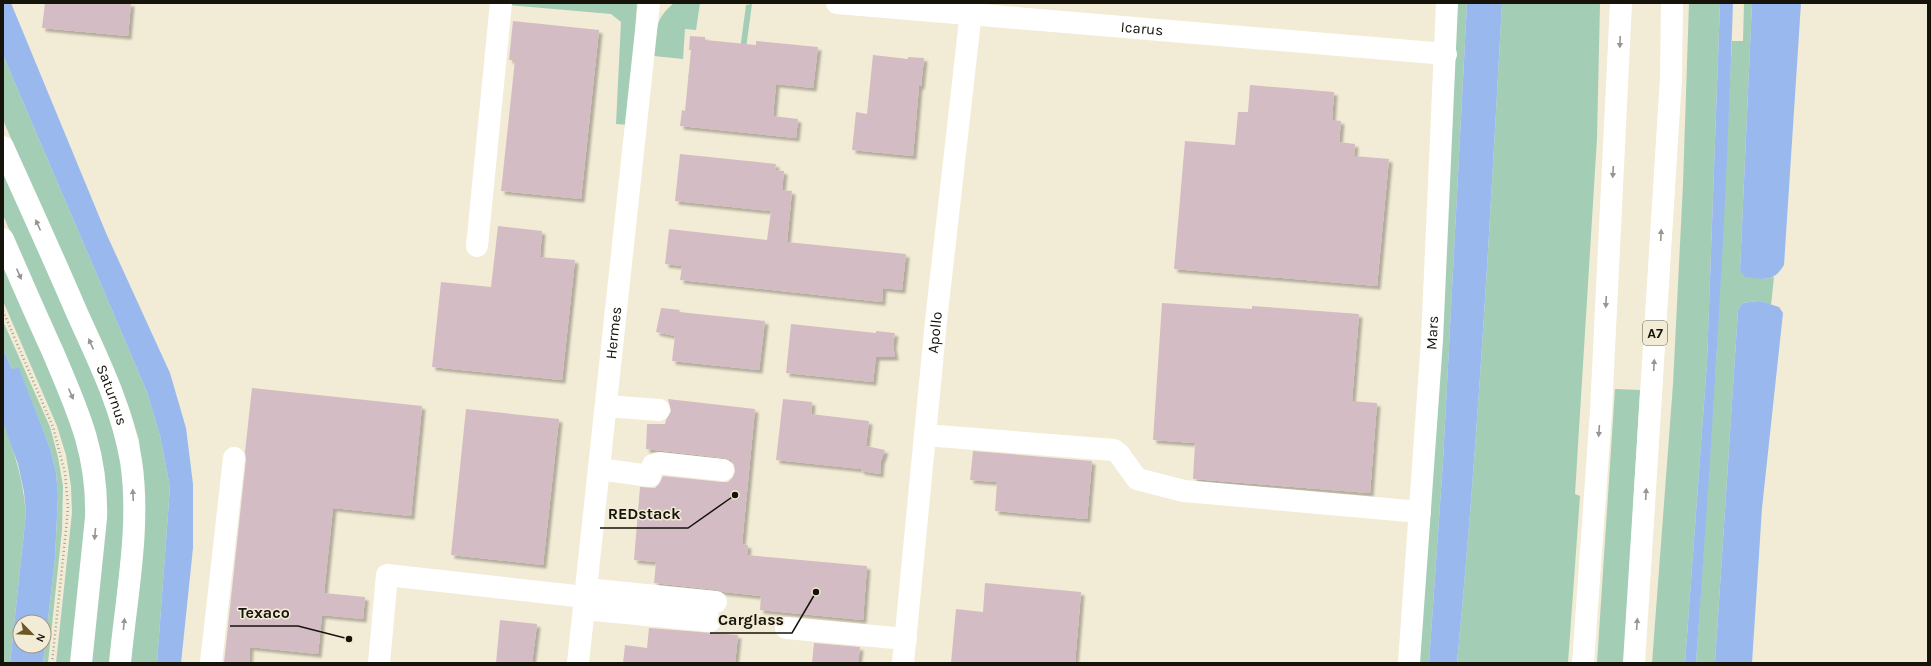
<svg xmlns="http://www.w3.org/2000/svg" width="1931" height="666" font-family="Karla,sans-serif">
	<defs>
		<filter id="shadow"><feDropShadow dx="3.5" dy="3.5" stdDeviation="1" flood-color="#0004"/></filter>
	</defs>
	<rect width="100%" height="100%" fill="#f2ebd5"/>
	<!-- green -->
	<path fill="#a4cdb6" d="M496 3H637L629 125 616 124 621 22 611 14 496 4Z
		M674 3H700L696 30 685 29 683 59 654 56C656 32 654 19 674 3Z
		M1456 3H1467L1443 461 1429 663H1418Z
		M1502 3H1600L1597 138 1575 494 1580 496 1568 663H1457C1478 444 1490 223 1502 3Z
		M1689 3H1720L1707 362 1685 663H1652L1673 384 1683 184Z
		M1744 3H1752L1740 270 1766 279 1774 277 1771 305 1760 301 1742 303 1738 310 1715 663H1696L1716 363 1732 41H1743Z
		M752 4 741 85 690 81 688 75 736 80 746 5Z
		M3 55 147 392 160 436 170 487 157 663H129L143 475 139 440 130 411 3 120Z
		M3 169 108 409 124 471 125 520 110 663H90L105 525 58 342 3 215Z
		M3 261 64 398 82 457 87 509 72 663H56L72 513 71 486 66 455 57 426 3 301Z
		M3 321 50 427 58 457 63 486 62 530 48 663H43L55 558 58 496 56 472 50 448 19 369H12L3 349Z
		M1615 389 1640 390 1624 663H1597Z
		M3 423C15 452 23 481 26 513L10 663H3Z"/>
	<!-- water -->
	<path fill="#99b9ee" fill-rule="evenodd" d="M3 3H11L106 233 170 373 186 428 193 484V548L181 663H157L170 487 160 436 147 392 3 55Z
		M1467 3H1502C1490 223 1478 444 1457 663H1429L1443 461Z
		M1720 3H1733C1726 223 1712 443 1696 663H1685L1707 362Z
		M1752 3H1801L1784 265C1773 283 1764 279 1745 277L1740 270Z
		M1760 301 1779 307 1783 313 1762 508 1752 663H1715L1738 310 1742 303Z
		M3 349 12 369 19 368 50 448 56 472 58 496 55 558 43 663H10L26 513 24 492 18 464 3 423ZM20 622H44V646H20Z"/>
	<!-- building -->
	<path fill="#d4bcc5" filter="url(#shadow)" d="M45 3H131L128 36 42 28Z
		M513 21 599 30 581 199 501 191 515 60H509Z
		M690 36 705 37V40L756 45V41L818 47 813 88 776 84 773 116 798 119 796 138 680 126 682 110 685 111 691 50H689Z
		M873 55 908 59V57L924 58 921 86H919L913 156 852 150 856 112 867 114Z
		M1250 85 1334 92 1332 120 1341 121 1339 142 1355 144 1354 156 1389 159 1377 286 1174 269 1185 141 1235 145 1238 112H1248Z
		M680 154 776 164 775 170 784 171 782 190 792 191 787 242 906 254 902 290 883 288 882 302 680 280 682 266 665 264 669 229 767 240 771 211 675 201Z
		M498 226 542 231 540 257 575 260 562 380 432 367 441 282 491 287Z
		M1162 303 1252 309V306L1359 314 1352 401 1377 403 1370 493 1193 479 1195 443 1153 440Z
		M661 308 680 310 679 312 765 321 759 370 672 361 675 336 656 332Z
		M791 324 876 333V331L895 333 893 345 895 357H876L873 382 786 373Z
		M252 388 422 406 411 516 333 508 324 593 365 597 363 619 322 615 318 654 250 647 249 663H224L246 459 245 452Z
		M668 399 755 409 742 544 748 545 747 555 867 566 863 620 760 610 761 596 724 592 717 590 654 583 656 562 634 560 640 487 655 488 659 484 663 476 722 482H728L733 477 735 471 734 465 731 460 724 458 646 449 647 424H665L666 420 671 411Z
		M783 399 812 402 811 414 869 421 866 446 885 450 881 461 880 474 861 471V469L776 460Z
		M466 409 559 419 543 565 451 555Z
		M973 451 1092 461 1087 519 995 511 997 482 970 480Z
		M985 583 1081 592 1075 663H951L956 609 983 612Z
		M500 620 537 624 532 663H496Z
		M649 628 738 635 735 663H623L625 645 647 648Z
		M814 643 860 647 858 663H812Z"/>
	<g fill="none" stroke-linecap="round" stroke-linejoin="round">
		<!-- path -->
		<path stroke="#a6a08f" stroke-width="2.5" stroke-dasharray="1 3" stroke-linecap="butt" d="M3 311 53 427 65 473 68 507 66 530 52 663"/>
		<!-- minor -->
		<g stroke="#fff" stroke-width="22">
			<path id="s1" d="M837 3 1446 54"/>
			<path d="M477 246 501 3"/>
			<path d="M606 406 659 410"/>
			<path d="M925 435 1114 450 1119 454 1137 479 1184 491 1420 512"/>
			<path d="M599 469 650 476 653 465 659 463 723 470"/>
			<path d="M586 589 716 602"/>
			<path d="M584 609 710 621"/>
			<path d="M786 628 906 639"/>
			<path d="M211 663 234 458"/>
			<path d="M379 663 387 575 585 597"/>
			<path id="s2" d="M578 663 649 3"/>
			<path id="s3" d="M903 663 936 321 972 3"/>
			<path id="s4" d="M1409 663 1432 340 1447 3"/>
		</g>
		<!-- major -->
		<g stroke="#fff" stroke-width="22">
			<path id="s5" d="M3 147C28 202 53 257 77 313 99 361 122 408 131 461 141 526 126 598 120 663"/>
			<path d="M3 239C19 276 35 313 52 350 77 409 98 452 96 518L81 663"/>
		</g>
		<!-- highway -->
		<path stroke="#fff" stroke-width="22" d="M1583 663 1601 411 1621 3
			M1634 663 1671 78 1672 3"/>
	</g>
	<!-- one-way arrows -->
	<defs><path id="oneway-solid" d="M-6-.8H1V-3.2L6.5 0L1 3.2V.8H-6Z"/></defs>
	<g fill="#969591">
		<use href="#oneway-solid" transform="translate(1620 42) rotate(92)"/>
		<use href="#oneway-solid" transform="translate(1613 172) rotate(93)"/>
		<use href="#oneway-solid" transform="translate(38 225) rotate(-114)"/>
		<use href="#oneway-solid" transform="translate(1661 235) rotate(-87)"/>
		<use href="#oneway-solid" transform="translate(19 274) rotate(66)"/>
		<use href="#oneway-solid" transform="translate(1606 302) rotate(93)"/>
		<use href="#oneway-solid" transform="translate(91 344) rotate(-114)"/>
		<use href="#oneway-solid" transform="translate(1654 365) rotate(-87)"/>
		<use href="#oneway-solid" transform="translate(71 394) rotate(66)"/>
		<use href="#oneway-solid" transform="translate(1599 431) rotate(94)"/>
		<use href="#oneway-solid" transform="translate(1646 494) rotate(-87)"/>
		<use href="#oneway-solid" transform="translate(133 495) rotate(-93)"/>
		<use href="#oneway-solid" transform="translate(95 534) rotate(95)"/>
		<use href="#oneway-solid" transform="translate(124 624) rotate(-84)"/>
		<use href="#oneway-solid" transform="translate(1637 624) rotate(-86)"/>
	</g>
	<g text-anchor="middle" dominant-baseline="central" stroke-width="3" stroke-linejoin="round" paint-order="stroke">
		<!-- shield labels -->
		<rect fill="#f2ebd5" stroke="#585448" stroke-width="1" x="1643" y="321" width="24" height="24" rx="3"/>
		<g font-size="14" font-weight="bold" fill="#16130b">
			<text x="1655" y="333">A7</text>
		</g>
		<!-- street labels -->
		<g font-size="15" fill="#16130b" stroke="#f2ebd5">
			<text stroke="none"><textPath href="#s1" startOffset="306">Icarus</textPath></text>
			<text stroke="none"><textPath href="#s2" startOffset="332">Hermes</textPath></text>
			<text stroke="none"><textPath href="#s3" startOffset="332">Apollo</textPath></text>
			<text stroke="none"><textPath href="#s4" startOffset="331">Mars</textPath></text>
			<text stroke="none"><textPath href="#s5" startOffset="271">Saturnus</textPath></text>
		</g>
	</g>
	<!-- callouts -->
	<path fill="none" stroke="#16130b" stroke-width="1.5" d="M735 495L688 528H600M349 639L298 626H230M816 592L792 633H710"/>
	<g fill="#16130b" stroke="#f2ebd5" stroke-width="1.5">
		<circle cx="735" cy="495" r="4"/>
		<circle cx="349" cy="639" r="4"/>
		<circle cx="816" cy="592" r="4"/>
	</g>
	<g font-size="16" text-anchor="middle" font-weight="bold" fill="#16130b" stroke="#f2ebd5" stroke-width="3" stroke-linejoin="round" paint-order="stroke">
		<text x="644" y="519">REDstack</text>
		<text x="264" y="618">Texaco</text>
		<text x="751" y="625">Carglass</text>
	</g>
	<!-- border -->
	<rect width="1931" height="666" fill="none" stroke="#16130b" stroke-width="8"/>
	<!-- north arrow -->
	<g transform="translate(32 634) rotate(114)"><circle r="19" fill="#f2ebd5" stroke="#9a9584"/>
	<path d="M0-3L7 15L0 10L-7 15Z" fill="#6b5725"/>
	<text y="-6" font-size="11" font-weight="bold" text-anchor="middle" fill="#16130b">N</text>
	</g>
</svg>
